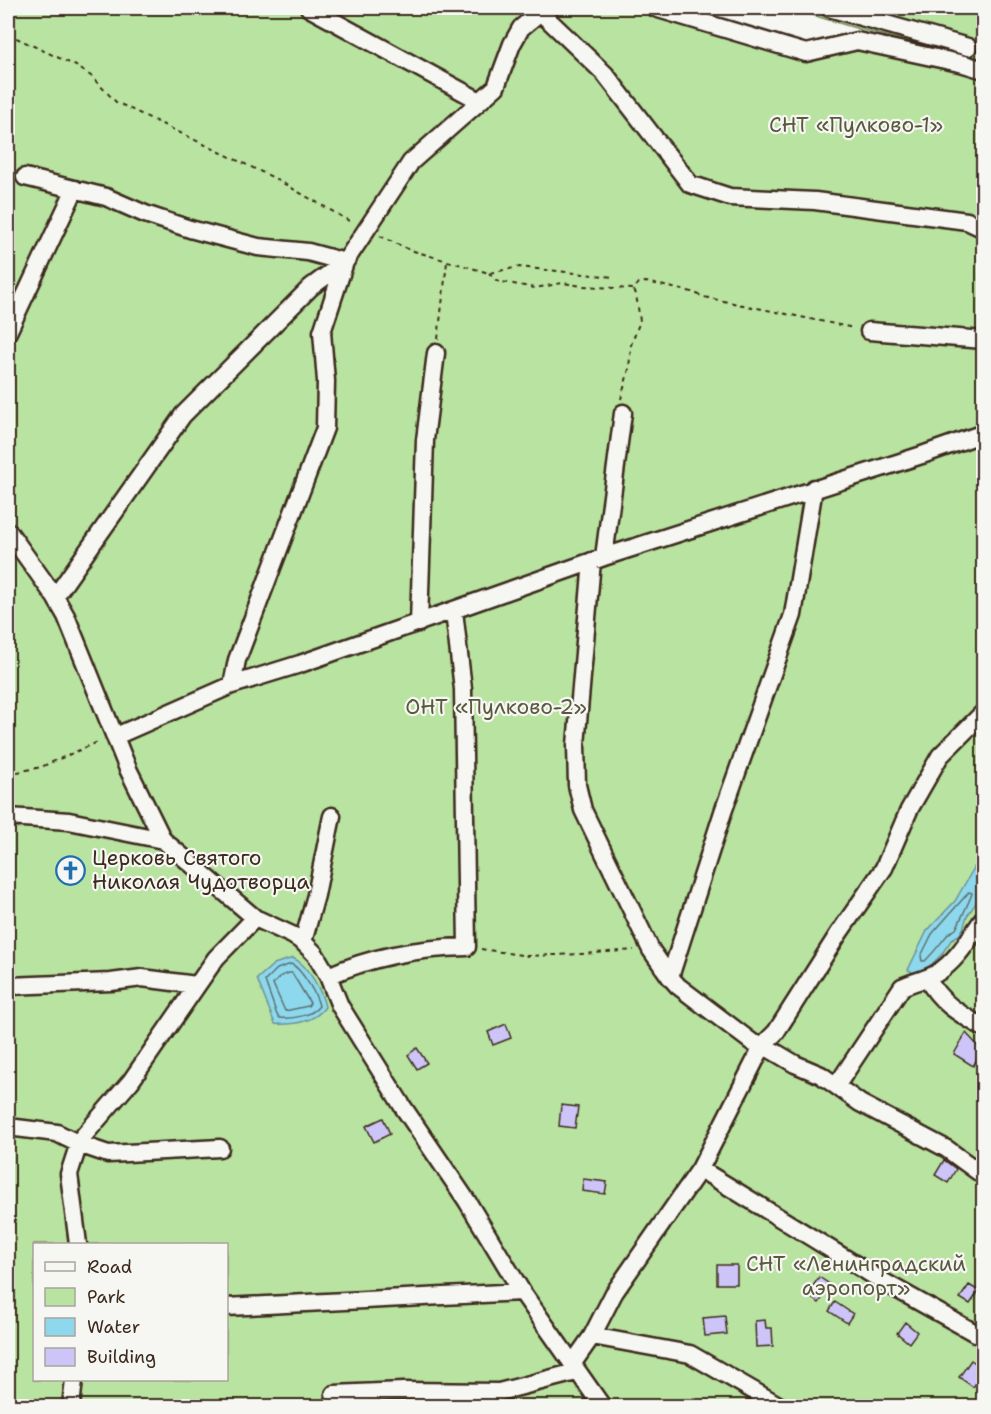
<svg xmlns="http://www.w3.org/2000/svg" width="991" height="1414" font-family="'Shantell Sans',sans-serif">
	<rect width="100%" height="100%" fill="#f6f6f2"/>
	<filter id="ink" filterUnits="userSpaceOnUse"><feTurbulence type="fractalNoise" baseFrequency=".0167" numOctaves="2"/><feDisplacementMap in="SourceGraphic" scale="12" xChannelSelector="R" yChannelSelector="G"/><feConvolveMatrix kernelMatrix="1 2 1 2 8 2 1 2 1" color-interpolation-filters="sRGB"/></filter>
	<g filter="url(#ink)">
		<!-- green -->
		<path fill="#b9e3a0" stroke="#7a865f" stroke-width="1.5" fill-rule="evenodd" d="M8 8H655L806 53 857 41 983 70V1406H8ZM34 1244H226V1380H34Z
			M789 8H983V60L859 29Z"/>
		<!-- water -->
		<path fill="#8dd8ed" stroke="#6c929a" stroke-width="1.5" d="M983 852V881L978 890 976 903 967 916 963 929 959 935 952 939 941 955 930 966 916 974 908 970 927 931 955 901Z
			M293 958C308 965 322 991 325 1007 315 1022 293 1025 275 1024L257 979 274 964Z"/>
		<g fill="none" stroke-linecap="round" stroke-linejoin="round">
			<!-- shore -->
			<path stroke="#5c7071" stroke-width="1.5" d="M969 892 972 893C972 896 957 927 956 929 953 931 950 932 948 934 940 944 934 952 925 961H922L921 956 932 934Z
				M291 964C301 968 317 995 319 1006 312 1016 292 1019 280 1018L277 1015 265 981 277 969Z
				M289 973H292L310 1003 308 1006 285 1011 273 984 281 976Z"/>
		</g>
		<!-- building -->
		<path fill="#cdc5f7" stroke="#3b2a1e" stroke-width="1.5" d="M64 863 79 864 78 877 63 876Z
			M506 1024 511 1038 493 1045 488 1032Z
			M966 1033 982 1050 973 1066 954 1054Z
			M417 1048 427 1063 417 1069 408 1055Z
			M561 1105 578 1107 575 1128 559 1126Z
			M383 1118 390 1134 374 1142 366 1126Z
			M944 1160 956 1169 948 1183 935 1175Z
			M583 1179 607 1182 605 1194 582 1191Z
			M717 1265H737V1284H717Z
			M819 1277 831 1285 819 1303 807 1295Z
			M969 1285 979 1291 970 1304 960 1298Z
			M835 1302 853 1314 847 1323 829 1311Z
			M725 1316 727 1334 705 1336 703 1318Z
			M765 1320 766 1328H772L773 1346 756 1347 755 1321Z
			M905 1322 917 1332 909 1343 897 1333Z
			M971 1360 984 1369V1373L973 1387 959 1377Z"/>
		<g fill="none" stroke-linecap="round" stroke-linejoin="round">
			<defs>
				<path id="minor" d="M309 8 480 101
					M536 8 605 74 690 184 730 197 815 201 967 221 984 229
					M655 8 806 53 857 41 964 64 984 70
					M829 8 968 47
					M25 177 106 197 145 214 190 229 258 247 308 252 345 262
					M869 331 984 340
					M8 332 75 189
					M8 531 55 597 66 616 128 769 163 840 255 918 292 935 303 942 315 954 328 976 340 1006 403 1107 467 1201 522 1292 602 1406
					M604 557 623 413
					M592 561 576 745 577 785 583 810 651 950 670 977 678 986 753 1043 763 1045 795 1064 821 1075 860 1103 947 1149 984 1176
					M55 597 183 415 311 287 345 262
					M419 623 425 440 436 353
					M232 685 237 660 325 428 326 381 322 332 345 262 411 162 496 87 512 44 521 28 545 8
					M116 736 232 685 300 664 604 557 922 455 984 433
					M8 817 69 821 163 840
					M303 942 316 895 332 816
					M328 976C373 956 417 948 467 947L463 689 454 611
					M670 977 723 812 793 615 814 488
					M927 978C940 1003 960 1014 984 1028
					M8 986 111 982 142 978 196 985
					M837 1085 902 987C914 981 926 980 937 973 958 960 970 937 984 918
					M8 1127 57 1133 79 1144 108 1154 220 1148
					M700 1169 884 1282 984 1338
					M78 1244 69 1174 80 1140 131 1081 216 958 255 918
					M226 1307 522 1292
					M592 1336 690 1354 780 1406
					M573 1363 592 1336 614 1293 700 1169 763 1045 776 1032 839 933 884 868 909 810 940 756 984 712
					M334 1394 403 1391 499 1392 576 1372
					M71 1406 74 1380"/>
			</defs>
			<!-- minor casing -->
			<use href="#minor" stroke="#3b2a1e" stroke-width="21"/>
			<!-- path -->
			<path stroke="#3b2a1e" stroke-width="2" stroke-dasharray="4.5 4.5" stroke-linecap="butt" d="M8 34 76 66 91 76 116 102 274 178 353 223
				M380 236 410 250 489 273 519 267 613 277
				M489 273 497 281 535 288 563 283 582 286 633 289 639 283 646 282 692 292 704 297 854 328
				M438 339 447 262
				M621 399 629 369 631 345 640 321 636 294 633 289
				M8 774 41 767 100 741
				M481 949 528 956 582 954 634 950"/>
			<!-- minor -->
			<use href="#minor" stroke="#f6f6f2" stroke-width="16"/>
		</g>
	</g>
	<!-- icons -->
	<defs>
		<symbol id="church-ring" viewBox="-11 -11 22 22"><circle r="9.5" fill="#f6f6f2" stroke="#1f6fb2" stroke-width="1.5"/><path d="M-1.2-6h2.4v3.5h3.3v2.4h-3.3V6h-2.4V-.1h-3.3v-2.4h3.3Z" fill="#1f6fb2"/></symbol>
	</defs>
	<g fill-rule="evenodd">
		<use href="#church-ring" x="54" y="854" width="33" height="33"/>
	</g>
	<g text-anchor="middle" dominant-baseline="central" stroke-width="4.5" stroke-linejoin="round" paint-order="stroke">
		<!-- park labels -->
		<g font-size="21" fill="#5a583e" stroke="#f6f6f2">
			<text x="856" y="125">СНТ «Пулково-1»</text>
			<text x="496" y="707">ОНТ «Пулково-2»</text>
			<text x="856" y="1264">СНТ «Ленинградский<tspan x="856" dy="24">аэропорт»</tspan></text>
		</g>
		<!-- poi labels -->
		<g font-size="21" fill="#3b2a1e" stroke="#f6f6f2" text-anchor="start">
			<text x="92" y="858">Церковь Святого<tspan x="92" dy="24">Николая Чудотворца</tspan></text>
		</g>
	</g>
	<!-- margin -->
	<rect width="991" height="1414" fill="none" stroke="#f6f6f2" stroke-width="30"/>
	<rect x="15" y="15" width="961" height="1384" fill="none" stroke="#3b2a1e" stroke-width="2" filter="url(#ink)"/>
	<!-- legend -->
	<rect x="33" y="1243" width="195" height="138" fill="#f6f6f2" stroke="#aba49d" stroke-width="1.5"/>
	<rect x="45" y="1262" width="30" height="9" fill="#f6f6f2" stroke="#aba49d" stroke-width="1.5"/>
	<text x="87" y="1273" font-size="18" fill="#3b2a1e">Road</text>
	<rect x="45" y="1288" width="30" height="18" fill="#b9e3a0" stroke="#aba49d" stroke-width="1.5"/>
	<text x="87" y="1303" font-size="18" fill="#3b2a1e">Park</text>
	<rect x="45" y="1318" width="30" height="18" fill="#8dd8ed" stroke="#aba49d" stroke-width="1.5"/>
	<text x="87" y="1333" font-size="18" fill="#3b2a1e">Water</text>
	<rect x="45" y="1348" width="30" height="18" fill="#cdc5f7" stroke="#aba49d" stroke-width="1.5"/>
	<text x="87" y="1363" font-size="18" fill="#3b2a1e">Building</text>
</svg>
